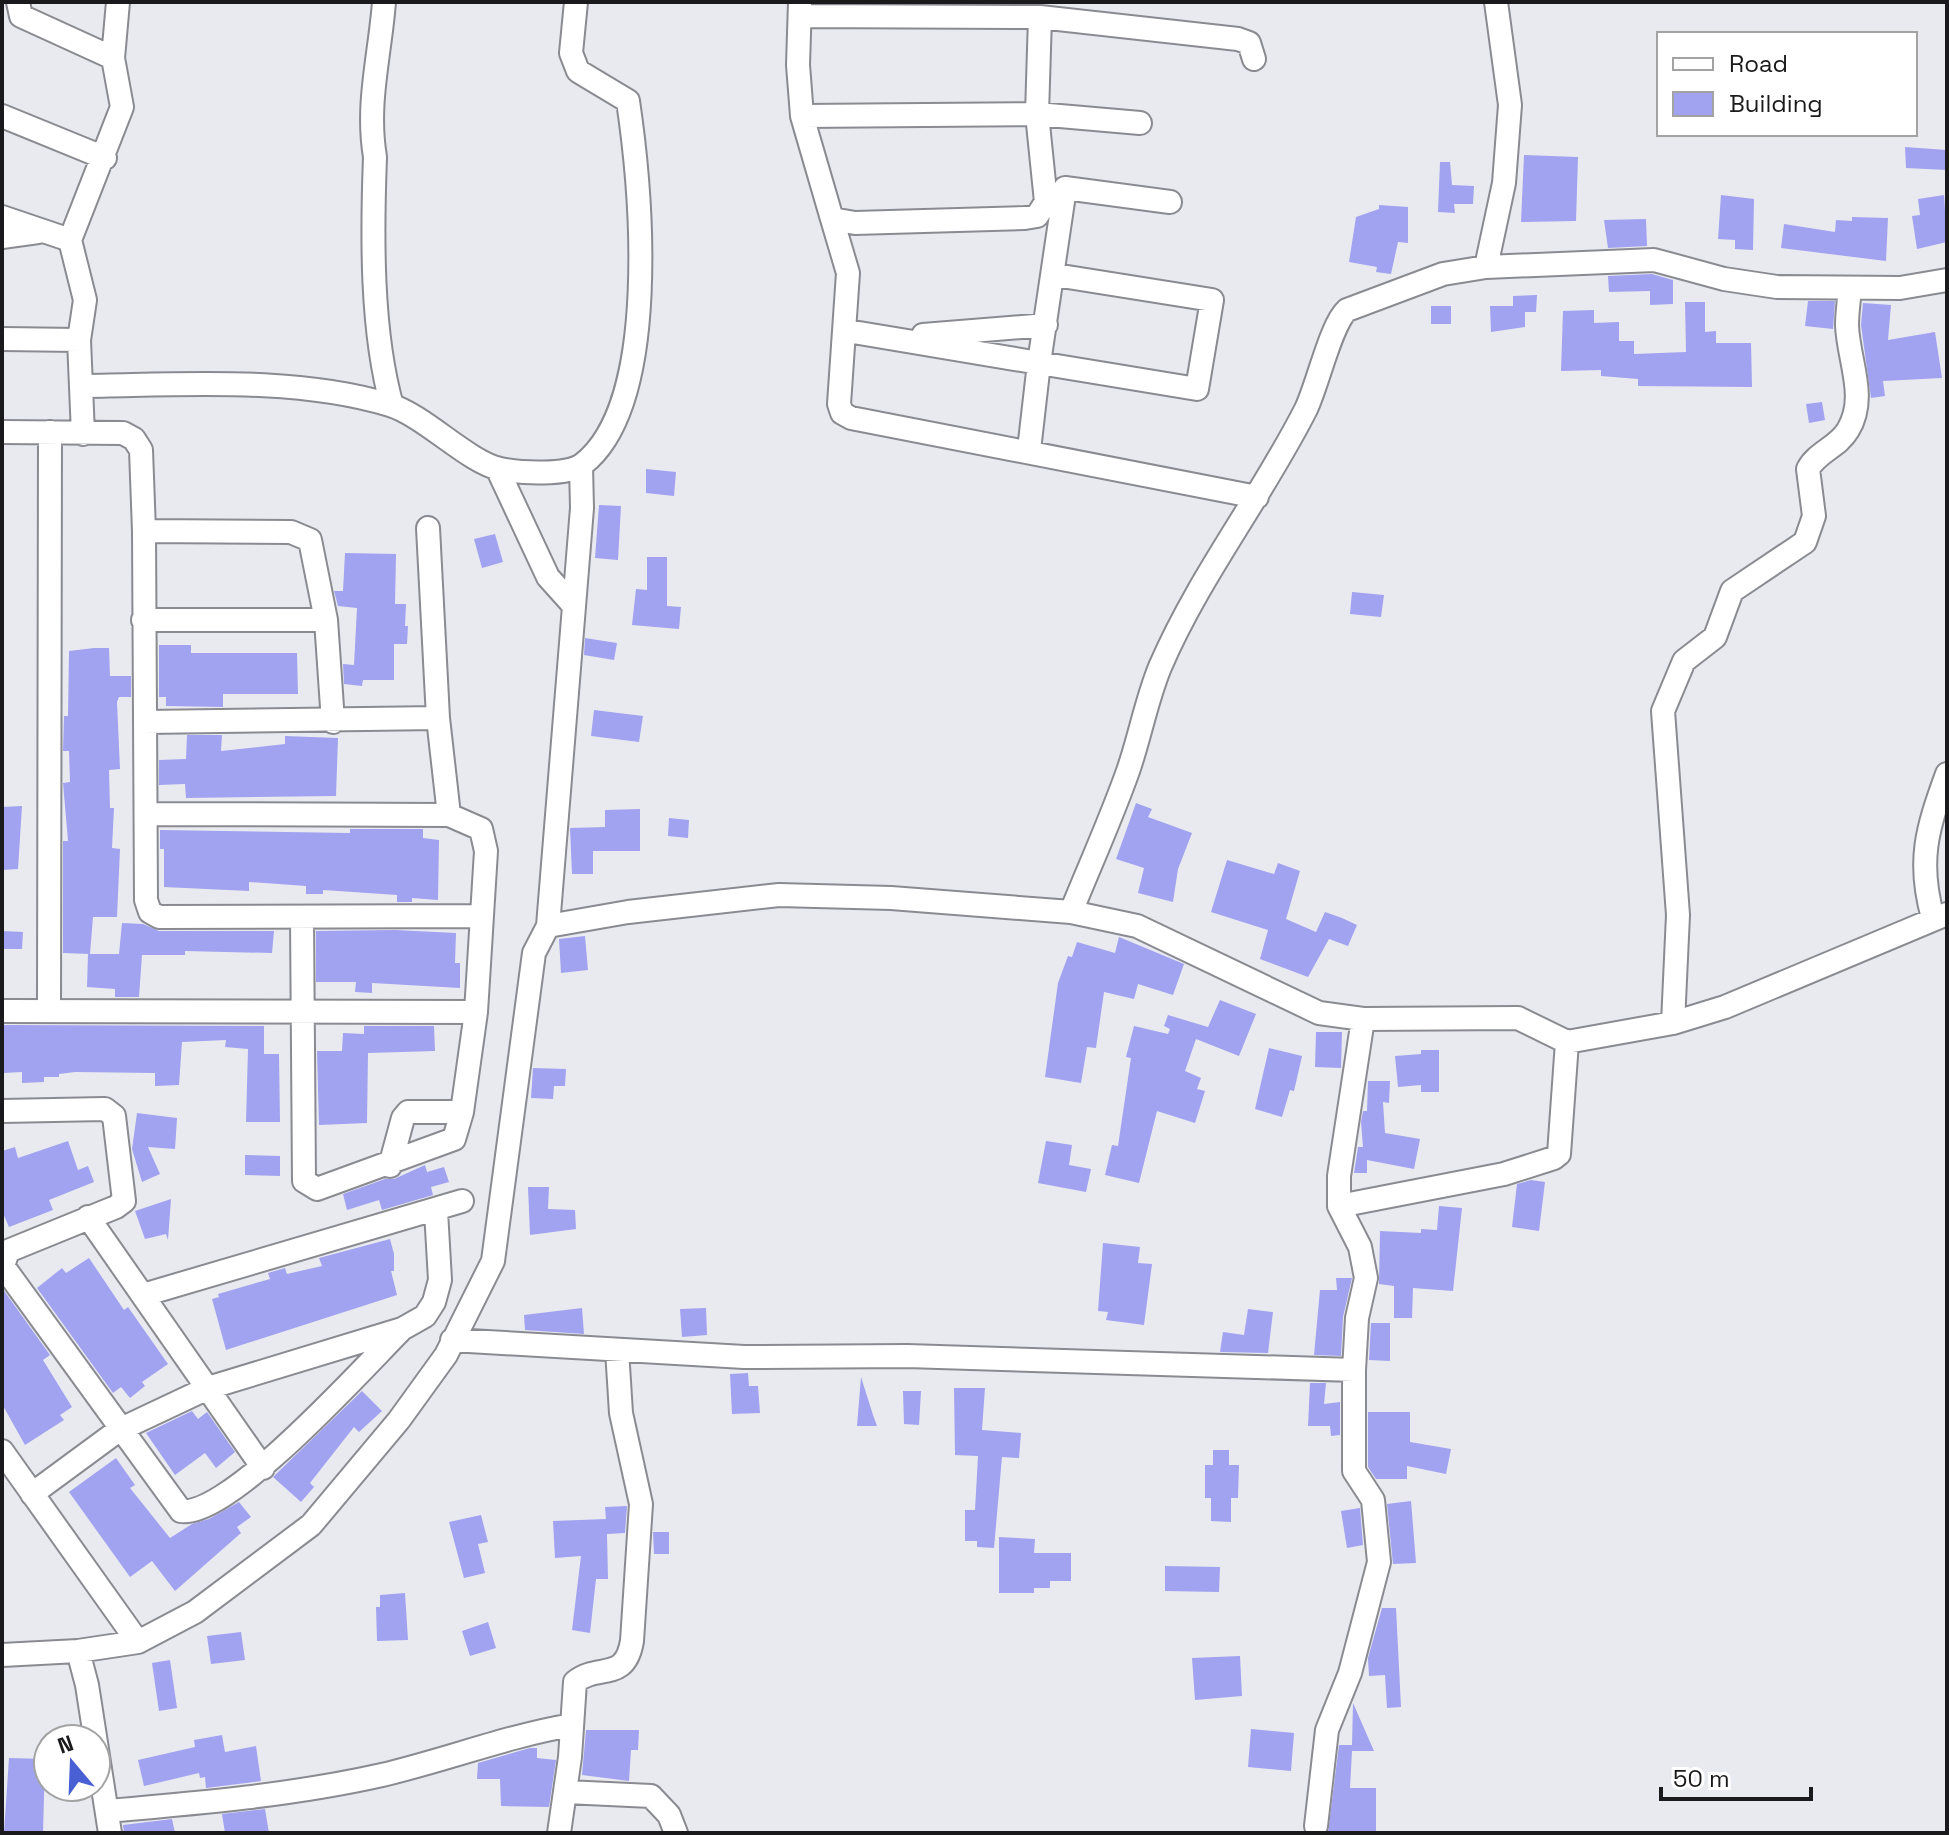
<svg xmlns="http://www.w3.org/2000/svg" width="1949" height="1835" font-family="'Space Grotesk',sans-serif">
	<rect width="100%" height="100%" fill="#e9eaf0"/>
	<!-- building -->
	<path fill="#a1a2f0" d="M1905 147 1947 150V170L1906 168Z
		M1524 155 1578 157 1576 221 1521 222Z
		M1440 162H1450L1452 185 1474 186 1473 204H1454L1455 213 1438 212Z
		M1721 195 1754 199 1753 250 1735 249V240L1718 239Z
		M1944 195 1947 242 1917 249 1912 216 1920 215 1918 199Z
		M1379 205 1408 207V243L1398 242 1391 274 1376 272 1377 267 1349 262 1356 217 1379 209Z
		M1852 217 1888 218 1886 261 1781 248 1784 224 1835 232 1836 220 1852 221Z
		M1646 219 1647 246 1608 248 1604 220Z
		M1652 274 1673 280V304L1650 305V291L1609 292 1608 276Z
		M1537 295 1536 312H1525V327L1491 332 1490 306H1513V296Z
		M1808 301H1835L1833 329 1805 326Z
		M1685 302H1705V332L1716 331V343H1751L1752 387 1638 386V379L1601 376V370L1561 371 1563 311 1594 310V323L1619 322V341H1634V354L1686 352Z
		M1863 303 1891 305 1888 340 1935 332 1942 378 1883 381 1885 396 1871 398 1861 325Z
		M1431 306H1451V324H1431Z
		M1822 402 1825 420 1809 423 1806 404Z
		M646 469 676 472 674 496 646 493Z
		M599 505 621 506 618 560 595 558Z
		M495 534 503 562 482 568 474 539Z
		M345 553 396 554 395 604H406L405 626H408L407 644H394V680H363L362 686 344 684 343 664 354 665 357 608 338 606 334 591H343Z
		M647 557H667V606L681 607 679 629 632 625 636 589 647 590Z
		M1352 592 1384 595 1381 617 1350 614Z
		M585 638 617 643 614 660 584 655Z
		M159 645H191V653H297L298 694H223V707L166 706V697H159Z
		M94 648H109L110 676H131V697H119L117 702 120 769 109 770 110 808H114L112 848 120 849 117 917H93L90 954 63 953V841H68L63 783 70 782 69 751H63L64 716H68L69 651Z
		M594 710 643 716 639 742 591 736Z
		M187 735H222L221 751 285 744V736L338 738 336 796 186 798 185 784 159 785V760L186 759Z
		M1136 803 1152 809 1148 817 1192 833 1178 869 1173 902 1138 893 1144 868 1116 859Z
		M22 806 18 869 2 870V807Z
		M640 809V851H593V874H572L570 828 605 827V810Z
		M669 818 689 820 688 838 668 836Z
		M350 829H423V838L439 840 438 900 412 898V902H397V895L323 890V894H306V886L249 882V891L164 887V849H160V830L350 833Z
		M1227 860 1274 874 1278 863 1300 871 1286 919 1316 932 1325 912 1342 918 1357 925 1348 946 1329 939 1308 977 1260 959 1268 930 1211 912Z
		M122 923 143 924 159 931H274L272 953 185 951V955H142L139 997H115V989L87 987 88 954H119Z
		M395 930 456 933 455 963H460V988L372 983V993L355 992 356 982H316V931Z
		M2 931 23 932 22 949H2Z
		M585 936 588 970 561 973 559 939Z
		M1119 937 1184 964 1173 995 1138 984 1134 999 1104 992 1096 1048 1087 1047 1081 1083 1045 1077 1058 983 1068 956 1072 957 1077 942 1115 953Z
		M1220 1000 1256 1014 1239 1056 1196 1039 1185 1071 1201 1078 1197 1089 1205 1091 1195 1123 1157 1111 1139 1183 1105 1175 1112 1145 1118 1146 1131 1058 1126 1057 1134 1026 1168 1034 1170 1029 1164 1026 1168 1015 1208 1027Z
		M4 1025 264 1026V1054H279L280 1122H246L248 1049 225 1047 226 1040 182 1042 179 1085 155 1086V1073L75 1072 59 1074V1077H44V1082L22 1083V1072L4 1073Z
		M364 1026H434L435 1051 368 1053 367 1123 319 1125 317 1051H342L343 1033 364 1034Z
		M1316 1032H1342L1341 1068 1315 1067Z
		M1269 1048 1302 1056 1294 1091 1290 1090 1282 1117 1255 1109Z
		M1421 1050H1439V1092H1421V1085L1398 1087 1395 1056 1421 1054Z
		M533 1068 566 1069 565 1086H554L553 1099 531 1098Z
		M1368 1081H1390L1389 1103 1383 1102 1385 1133 1420 1139 1414 1169 1367 1160V1173H1354L1358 1147H1363L1361 1122 1363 1111H1367Z
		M137 1113 177 1118 175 1149 148 1147 160 1174 142 1182 132 1149Z
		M68 1141 78 1170 88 1166 94 1182 49 1200 53 1210 9 1227 2 1211V1151L15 1147 18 1158Z
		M1046 1141 1072 1145 1069 1165 1091 1169 1086 1192 1038 1183Z
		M245 1155 280 1156V1176L245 1175Z
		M425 1165 427 1172 444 1167 449 1182 431 1187 433 1195 382 1210 379 1200 347 1210 343 1194 385 1179H394Z
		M1531 1180 1545 1182 1539 1231 1512 1227 1517 1184Z
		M528 1187H549L548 1209 575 1210 576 1229 530 1235Z
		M171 1199 168 1240 166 1234 145 1239 135 1211Z
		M1439 1206 1462 1208 1453 1291 1413 1288 1412 1318H1394V1286L1379 1284 1380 1231 1421 1233V1229L1437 1230Z
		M390 1239 394 1254V1271H391L397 1295 226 1350 212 1299 219 1297 218 1294 270 1279 268 1273 285 1268 287 1274 322 1266 319 1258Z
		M1103 1243 1140 1247 1138 1263 1152 1264 1144 1325 1106 1320 1108 1312 1098 1311Z
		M89 1258 124 1310 128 1307 168 1364 142 1382 145 1386 130 1398 121 1387 113 1393 37 1288 62 1268 66 1273Z
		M1336 1278H1352L1343 1317 1341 1356 1314 1355 1320 1290H1337Z
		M2 1288 50 1355 43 1360 72 1407 60 1415 64 1420 25 1445 2 1404Z
		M582 1308 584 1334 525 1330 524 1315Z
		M706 1308 707 1335 682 1337 680 1309Z
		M1248 1309 1273 1312 1268 1353 1220 1352 1223 1332 1244 1335Z
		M1371 1323H1390V1361L1369 1360Z
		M748 1373 749 1386H758L760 1413 732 1414 730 1374Z
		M861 1377 873 1415 877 1426H857Z
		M1310 1383H1326L1324 1404 1340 1402V1435L1331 1436 1330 1426H1308Z
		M954 1388H985L982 1430 1021 1433 1019 1458 1002 1457 994 1548 977 1547V1541H965V1510H975L978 1456 955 1455Z
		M362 1391 382 1411 359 1432 354 1427 310 1483 314 1487 301 1502 273 1477Z
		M903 1391H921L919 1425 904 1424Z
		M192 1411 198 1419 207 1412 235 1452 216 1468 205 1453 175 1475 146 1433Z
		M1368 1412H1410V1442L1451 1449 1446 1474 1407 1466V1479H1376L1368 1467Z
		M1213 1450H1229V1465H1239L1238 1498H1231V1522L1211 1521V1498H1205V1465H1213Z
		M116 1458 135 1485 130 1488 170 1538 192 1524 209 1519 239 1502 251 1517 237 1527 241 1533 175 1591 152 1561 130 1577 69 1492Z
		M1411 1501 1416 1563 1393 1564 1387 1504Z
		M627 1506 625 1533 607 1534 608 1579H596L590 1633 572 1630 581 1556 555 1558 553 1521 606 1519 605 1507Z
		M1360 1508 1363 1545 1347 1548 1341 1511Z
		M481 1515 488 1542 478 1544 485 1573 464 1578 449 1522Z
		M653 1532H669V1554H654Z
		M999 1537 1035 1539 1034 1553H1071V1581H1050V1588H1034V1593H999Z
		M1165 1566 1220 1567 1219 1592 1165 1591Z
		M405 1593 408 1640 377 1641 376 1607H380V1595Z
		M1382 1608H1396L1401 1707 1387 1708 1385 1675 1369 1676 1368 1658Z
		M488 1622 496 1648 470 1656 462 1631Z
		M241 1632 245 1660 211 1664 207 1636Z
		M1240 1656 1242 1696 1195 1700 1192 1658Z
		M170 1660 177 1708 159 1711 152 1663Z
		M1353 1703 1374 1751H1352L1350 1788H1376V1833H1328L1339 1745H1352Z
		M1251 1729 1294 1733 1291 1771 1248 1767Z
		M586 1730H639L638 1750H631L629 1781 582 1775Z
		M222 1735 225 1752 256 1746 261 1781 206 1788 205 1777 200 1778 199 1773 144 1786 138 1760 195 1747 194 1740Z
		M530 1748H537V1758L556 1760 549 1807 501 1806 500 1779H477L478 1763Z
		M9 1758 45 1759 43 1833H4Z
		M265 1809 269 1833H225L222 1814Z
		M172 1819 175 1833H124L123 1825Z"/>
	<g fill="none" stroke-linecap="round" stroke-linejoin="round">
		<defs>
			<path id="minor" d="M18 2 21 16 113 58
				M384 2C380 55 366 104 375 157 372 236 371 331 392 406
				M800 16 1040 17 1037 114 1046 202 1037 216 1025 218 855 223 832 219 802 116 798 65 800 2
				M1040 17 1238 39 1249 43 1254 59
				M2 116 105 158
				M802 116 1037 114 1140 123
				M2 217 70 240
				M832 219 848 273 839 404 842 413 851 418 1257 497
				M2 237 38 232
				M1486 267 1654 260 1724 279 1777 287 1900 288 1947 280
				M1055 275 1212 300 1197 389 1039 363 1065 188 1170 202
				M847 331 1039 363 1029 450
				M923 335 1046 325
				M2 339 79 340
				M81 386C180 385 295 376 390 405 425 416 468 462 500 469 519 473 568 476 583 464 661 403 641 189 628 101L578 71 571 53 576 2
				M2 432 123 433 134 439 141 450 144 531 146 900 150 912 159 917 482 916
				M83 434 79 340 85 300 70 240 122 107 113 58 118 2
				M497 468 548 577 574 606
				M428 528 438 718 449 815
				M144 531 291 532 310 540 326 620 333 722
				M143 620H326
				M145 722 438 718
				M146 814 449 815 481 829 486 851 476 1012 462 1112 454 1139 317 1189 304 1181 302 918
				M1071 912 1137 926 1319 1013 1363 1019 1518 1018 1567 1042 1673 1023 1725 1007 1947 914
				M1933 918C1917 861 1927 829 1947 774
				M548 926 582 508 581 466
				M49 1010 50 432
				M2 1011 476 1012
				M1673 1023 1678 915 1663 711 1684 661 1715 637 1732 591 1805 542 1814 516 1808 469C1817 452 1838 447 1848 430 1868 397 1848 360 1847 325 1847 313 1849 300 1850 288
				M2 1111 105 1109 114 1116 124 1201 116 1207 8 1251 3 1266 181 1511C229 1518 365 1366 402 1329
				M390 1166 403 1118 408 1112H462
				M1339 1206 1504 1174 1554 1158 1559 1154 1567 1042
				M88 1217 263 1468
				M143 1295 462 1201
				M452 1340 744 1357 907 1356 1354 1370
				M2 1451 138 1642
				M32 1494 119 1430 208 1388 402 1329 425 1316 434 1302 440 1280 436 1211
				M78 1651 87 1685 110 1833
				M2 1655 78 1651 138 1642 195 1612 311 1525 399 1420 446 1355 493 1261 534 953 548 926 628 912 779 895 891 898 1071 912C1090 865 1111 819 1128 771 1140 737 1146 701 1160 667 1199 576 1261 498 1306 409 1318 384 1331 324 1347 310L1443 274 1486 267 1504 183 1510 105 1496 2
				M566 1792 651 1796 669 1815 676 1833
				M108 1811C200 1803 293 1795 382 1775 446 1760 507 1736 572 1725
				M1316 1826 1327 1730 1350 1673 1379 1562 1373 1500 1354 1471V1370L1357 1318 1366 1278 1360 1247 1339 1206V1176L1363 1019
				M559 1833 570 1757 575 1682C598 1663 625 1683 632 1641L641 1504 621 1413 617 1350"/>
		</defs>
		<!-- minor casing -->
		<use href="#minor" stroke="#8a8b91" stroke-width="26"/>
		<!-- minor -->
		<use href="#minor" stroke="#fff" stroke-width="22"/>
	</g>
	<!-- border -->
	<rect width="1949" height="1835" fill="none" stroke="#1a1a1c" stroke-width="8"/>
	<!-- legend -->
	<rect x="1657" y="32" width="260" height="104" fill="#ffffff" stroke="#a3a3a4" stroke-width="2"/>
	<rect x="1673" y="58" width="40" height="12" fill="#ffffff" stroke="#a3a3a4" stroke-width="2"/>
	<text x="1729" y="72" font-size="24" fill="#1a1a1c">Road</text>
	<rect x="1673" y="92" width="40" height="24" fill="#a1a2f0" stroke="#a3a3a4" stroke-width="2"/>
	<text x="1729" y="112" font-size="24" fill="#1a1a1c">Building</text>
	<!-- north arrow -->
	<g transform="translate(72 1763) rotate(341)"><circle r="38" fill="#ffffff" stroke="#a3a3a4" stroke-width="2"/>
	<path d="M0-6L14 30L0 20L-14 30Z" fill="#4960d5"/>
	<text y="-12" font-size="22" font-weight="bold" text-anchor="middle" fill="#1a1a1c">N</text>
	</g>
	<!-- scale -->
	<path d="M1661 1787v12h150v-12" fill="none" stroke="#1a1a1c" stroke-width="4"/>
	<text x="1673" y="1787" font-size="24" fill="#1a1a1c" stroke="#ffffff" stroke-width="6" paint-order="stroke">50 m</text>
</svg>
